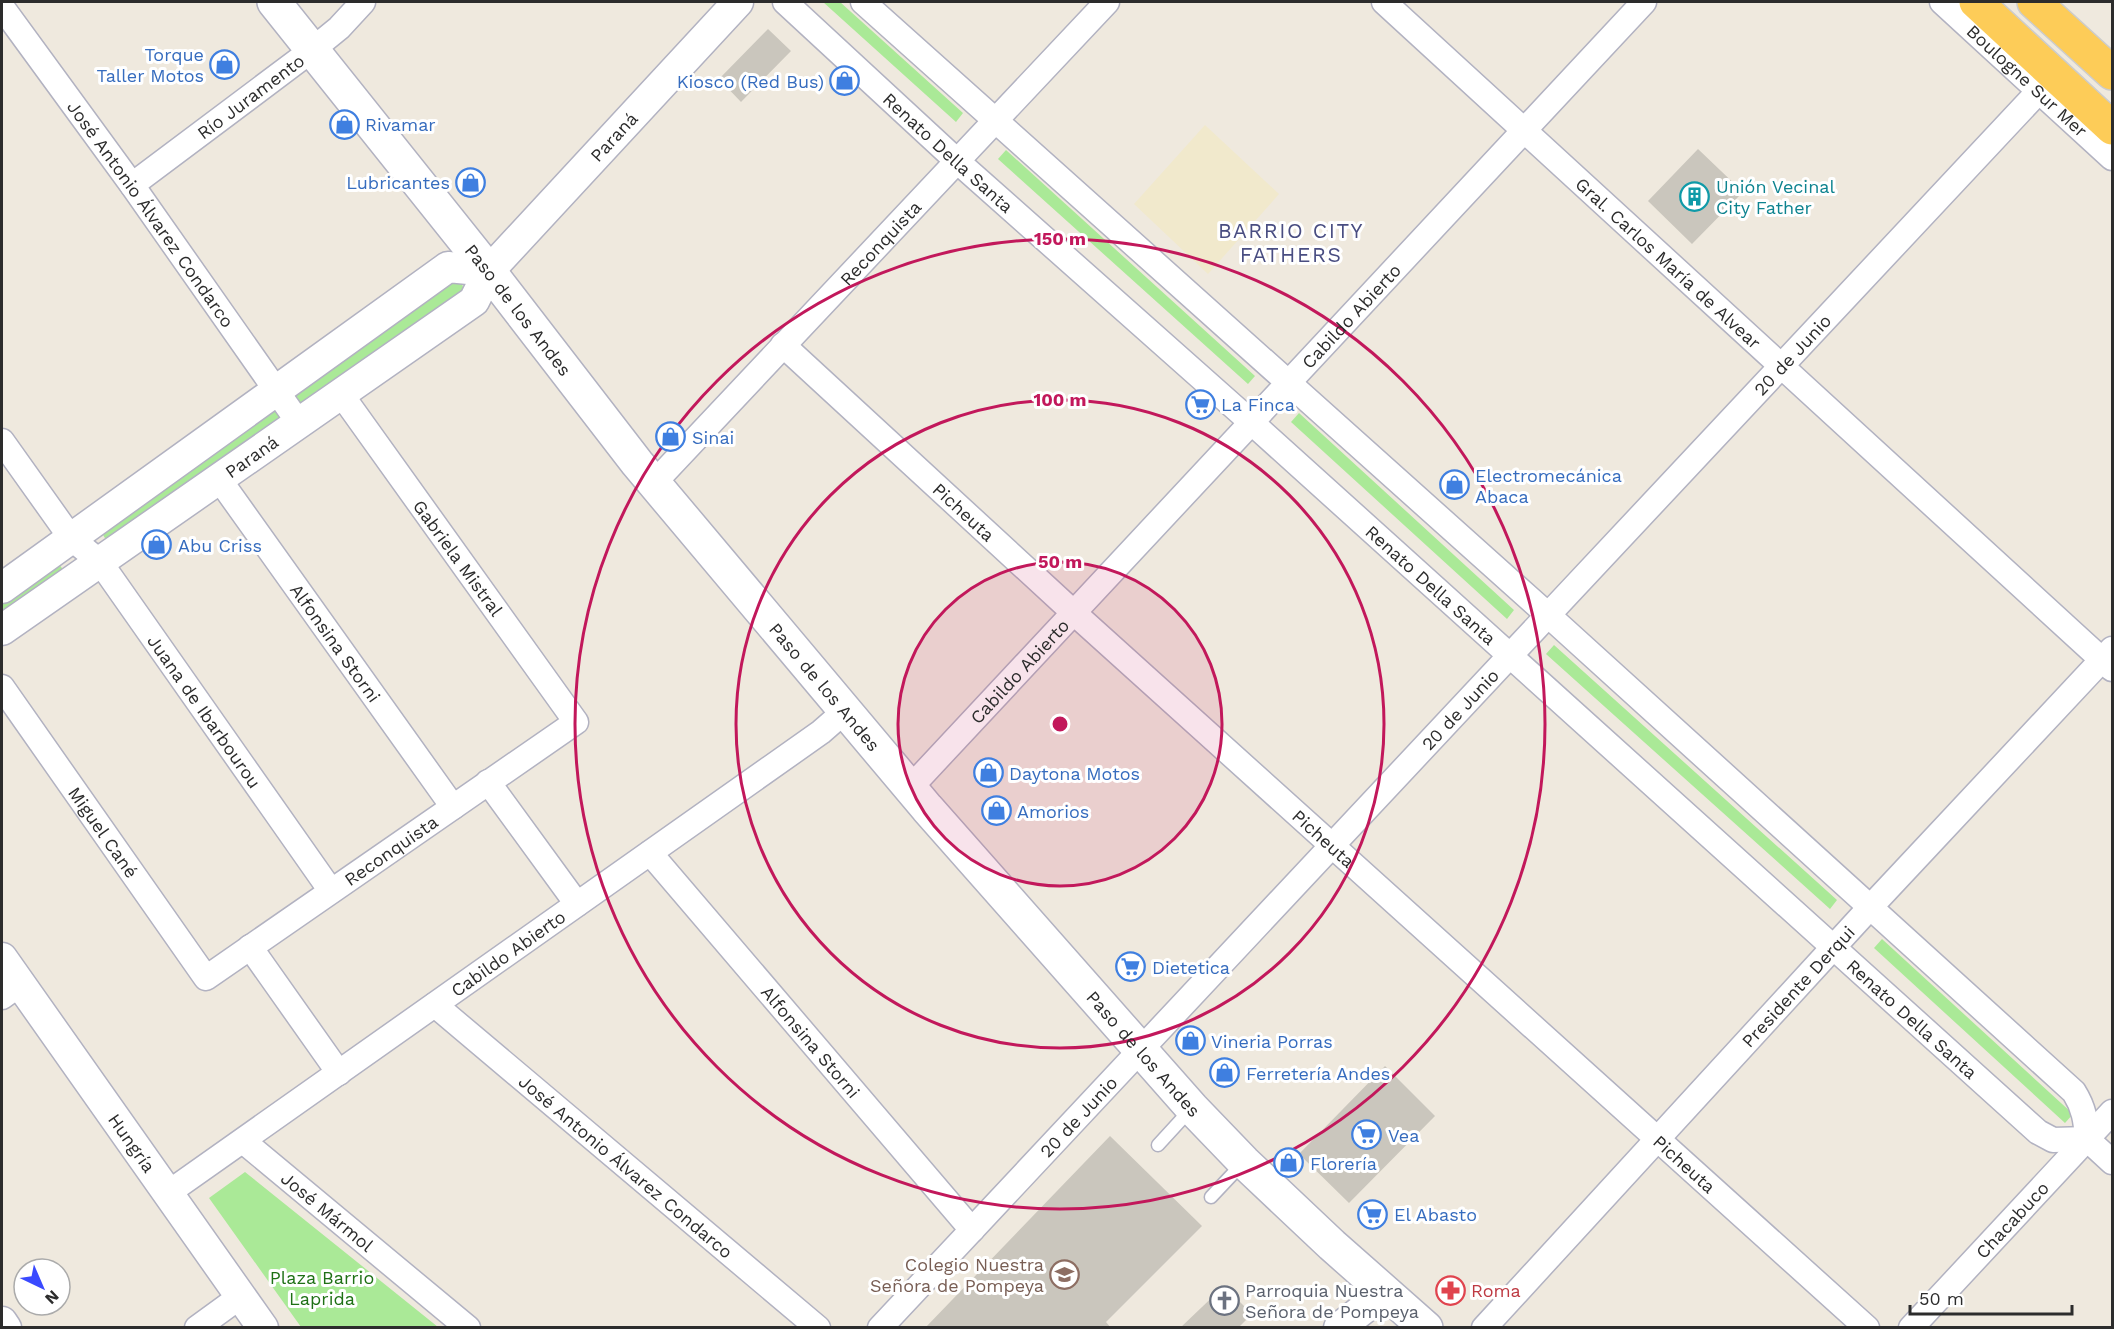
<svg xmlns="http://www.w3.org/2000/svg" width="2114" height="1329" font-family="'Work Sans',sans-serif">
	<rect width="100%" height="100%" fill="#efe9de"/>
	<!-- education -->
	<path fill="#f1e9cc" d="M1205 125 1279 194 1208 274 1134 204Z"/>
	<!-- green -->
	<path fill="#aae997" d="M823 2H840L963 113 956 122Z
		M1006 150 1255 376 1248 384 998 159Z
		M450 279 461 281 464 290 301 404 295 399 294 393Z
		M276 408 282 418 106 540 102 533Z
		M1299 413 1514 610 1507 619 1291 422Z
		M59 564 64 571 2 619V601Z
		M1554 645 1837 900 1830 909 1546 654Z
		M1882 939 2073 1114 2065 1123 1874 948Z
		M245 1172 438 1327H301L209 1198Z"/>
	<!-- building -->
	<path fill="#cac6bd" d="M768 29 791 51 741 102 719 79Z
		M1698 149 1743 192 1692 244 1648 201Z
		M1385 1066 1435 1116 1349 1203 1299 1154Z
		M1110 1136 1202 1226 1106 1322 1111 1328H925Z
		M1224 1286 1252 1314 1238 1328H1180Z"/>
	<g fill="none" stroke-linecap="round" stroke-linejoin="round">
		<defs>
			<path id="service" d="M1158 1145 1191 1109
				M1211 1197 1243 1163"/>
			<g id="minor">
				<path id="s1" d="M785 2 957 161 1251 422 2038 1132 2053 1140 2087 1139"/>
				<path d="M863 2 1548 615 2074 1092C2084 1108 2086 1121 2087 1139L2112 1162"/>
				<path id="s2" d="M1384 2 2112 669"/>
				<path id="s3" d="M1942 2 2112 158"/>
				<path id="s4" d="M2 7 132 185 299 423"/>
				<path id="s5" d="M132 185 312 50 339 28 363 2"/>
				<path id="s6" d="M783 345 1073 612 1867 1328"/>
				<path id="s7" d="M2 441 71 538 100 562 331 891"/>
				<path id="s8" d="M219 479 453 807"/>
				<path id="s9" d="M654 483 1107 2"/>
				<path id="s10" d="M2 687 206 978 576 722 341 394"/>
				<path d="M488 782 577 904"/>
				<path id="s11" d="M910 788 1644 2"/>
				<path id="s12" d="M650 853 972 1230"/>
				<path d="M250 947 339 1073"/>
				<path d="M2 997 20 984"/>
				<path id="s13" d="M435 1005 818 1328"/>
				<path id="s14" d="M243 1141 468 1328"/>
				<path id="s15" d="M168 1193 821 732 845 711"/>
				<path d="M197 1328 241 1296"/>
				<path id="s16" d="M880 1328 2039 91"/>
				<path id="s17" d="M1484 1328 1863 915 2112 649"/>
				<path id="s18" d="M1911 1328 2112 1112"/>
			</g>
			<g id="tertiary">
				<path d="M2 588 448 267 489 271"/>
				<path id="s19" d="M2 630 474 301 489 271 738 2"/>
				<path id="s20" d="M2 958 263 1328"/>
				<path d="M2 1322 6 1328"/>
				<path d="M1339 1328 1385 1292"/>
			</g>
			<g id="secondary">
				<path id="s21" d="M274 2 489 271 637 463 927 808 1192 1108 1244 1162 1332 1245 1426 1328"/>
			</g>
			<path id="trunk" d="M1976 2 2112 128
				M2034 2 2112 73"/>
		</defs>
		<!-- service casing -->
		<use href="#service" stroke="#b2b2c1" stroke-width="15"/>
		<!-- minor casing -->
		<use href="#minor" stroke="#b2b2c1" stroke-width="27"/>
		<!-- tertiary casing -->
		<use href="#tertiary" stroke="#b2b2c1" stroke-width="33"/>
		<!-- secondary casing -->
		<use href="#secondary" stroke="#b2b2c1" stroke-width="36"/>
		<!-- trunk casing -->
		<use href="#trunk" stroke="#ccc" stroke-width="36"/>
		<!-- service -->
		<use href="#service" stroke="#fff" stroke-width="12"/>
		<!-- minor -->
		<use href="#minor" stroke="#fff" stroke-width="24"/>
		<!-- tertiary -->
		<use href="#tertiary" stroke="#fff" stroke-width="30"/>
		<!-- secondary -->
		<use href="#secondary" stroke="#fff" stroke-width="33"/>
		<!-- trunk -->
		<use href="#trunk" stroke="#fdcc58" stroke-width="33"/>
	</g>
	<!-- distance rings -->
	<circle cx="1060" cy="724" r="162" fill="#c2185b" fill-opacity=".12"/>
	<g fill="none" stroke="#c2185b" stroke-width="3">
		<circle cx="1060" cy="724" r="162"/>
		<circle cx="1060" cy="724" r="324"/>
		<circle cx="1060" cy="724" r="485"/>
	</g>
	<!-- icons -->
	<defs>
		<symbol id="shop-ring" viewBox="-11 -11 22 22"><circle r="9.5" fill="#fff" stroke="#3f7fe0" stroke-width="1.5"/><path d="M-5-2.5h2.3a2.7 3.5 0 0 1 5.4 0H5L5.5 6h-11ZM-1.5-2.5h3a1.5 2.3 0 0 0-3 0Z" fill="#3f7fe0"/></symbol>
		<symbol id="building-ring" viewBox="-11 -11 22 22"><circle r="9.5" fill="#fff" stroke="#0f9aa8" stroke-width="1.5"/><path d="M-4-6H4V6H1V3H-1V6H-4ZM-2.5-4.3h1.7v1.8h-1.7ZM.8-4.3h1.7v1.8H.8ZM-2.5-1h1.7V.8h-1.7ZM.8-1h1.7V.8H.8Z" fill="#0f9aa8"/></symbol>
		<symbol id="supermarket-ring" viewBox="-11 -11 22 22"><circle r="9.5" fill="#fff" stroke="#3f7fe0" stroke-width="1.5"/><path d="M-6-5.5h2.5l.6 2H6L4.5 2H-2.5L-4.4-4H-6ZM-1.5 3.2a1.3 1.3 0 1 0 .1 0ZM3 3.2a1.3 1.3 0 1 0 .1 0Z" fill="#3f7fe0"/></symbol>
		<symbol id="school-ring" viewBox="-11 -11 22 22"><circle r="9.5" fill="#fff" stroke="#8d6e63" stroke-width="1.5"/><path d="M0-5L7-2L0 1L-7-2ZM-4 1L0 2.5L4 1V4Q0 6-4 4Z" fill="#8d6e63"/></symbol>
		<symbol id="pharmacy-ring" viewBox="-11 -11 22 22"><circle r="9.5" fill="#fff" stroke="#e0444e" stroke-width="1.5"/><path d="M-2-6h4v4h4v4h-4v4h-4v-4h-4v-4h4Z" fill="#e0444e"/></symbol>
		<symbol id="church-ring" viewBox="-11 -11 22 22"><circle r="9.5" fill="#fff" stroke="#6b7280" stroke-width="1.5"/><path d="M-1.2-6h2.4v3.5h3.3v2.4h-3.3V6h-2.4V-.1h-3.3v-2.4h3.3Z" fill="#6b7280"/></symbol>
	</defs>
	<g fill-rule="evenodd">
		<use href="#shop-ring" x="208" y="48" width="33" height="33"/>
		<use href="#shop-ring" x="828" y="64" width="33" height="33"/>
		<use href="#shop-ring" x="328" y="108" width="33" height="33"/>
		<use href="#shop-ring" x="454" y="166" width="33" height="33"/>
		<use href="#building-ring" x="1678" y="180" width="33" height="33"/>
		<use href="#supermarket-ring" x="1184" y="388" width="33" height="33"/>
		<use href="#shop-ring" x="654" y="420" width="33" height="33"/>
		<use href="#shop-ring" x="1438" y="468" width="33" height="33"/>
		<use href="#shop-ring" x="140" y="528" width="33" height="33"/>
		<use href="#shop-ring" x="972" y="756" width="33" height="33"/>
		<use href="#shop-ring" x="980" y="794" width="33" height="33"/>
		<use href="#supermarket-ring" x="1114" y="950" width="33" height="33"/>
		<use href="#shop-ring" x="1174" y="1024" width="33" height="33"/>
		<use href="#shop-ring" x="1208" y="1056" width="33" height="33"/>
		<use href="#supermarket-ring" x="1350" y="1118" width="33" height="33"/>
		<use href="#shop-ring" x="1272" y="1146" width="33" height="33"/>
		<use href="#supermarket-ring" x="1356" y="1198" width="33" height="33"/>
		<use href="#school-ring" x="1048" y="1258" width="33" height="33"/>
		<use href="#pharmacy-ring" x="1434" y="1274" width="33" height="33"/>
		<use href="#church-ring" x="1208" y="1284" width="33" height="33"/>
	</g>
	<g text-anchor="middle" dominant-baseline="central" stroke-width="6" stroke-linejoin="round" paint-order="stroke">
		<!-- shop labels -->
		<g font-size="18" fill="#366cbe" stroke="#fff" text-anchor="start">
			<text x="204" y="54" text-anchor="end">Torque<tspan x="204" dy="21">Taller Motos</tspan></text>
			<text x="824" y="81" text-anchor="end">Kiosco (Red Bus)</text>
			<text x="365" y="124">Rivamar</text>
			<text x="450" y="182" text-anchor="end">Lubricantes</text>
			<text x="1221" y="404">La Finca</text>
			<text x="692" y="437">Sinai</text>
			<text x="1475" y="475">Electromecánica<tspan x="1475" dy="21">Abaca</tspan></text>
			<text x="178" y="545">Abu Criss</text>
			<text x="1009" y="773">Daytona Motos</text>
			<text x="1017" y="811">Amorios</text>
			<text x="1152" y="967">Dietetica</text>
			<text x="1211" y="1041">Vineria Porras</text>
			<text x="1246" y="1073">Ferretería Andes</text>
			<text x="1388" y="1135">Vea</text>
			<text x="1310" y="1163">Florería</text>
			<text x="1394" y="1214">El Abasto</text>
		</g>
		<!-- street labels -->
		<g font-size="18" fill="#2c2c2c" stroke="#fff">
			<text stroke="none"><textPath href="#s3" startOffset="116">Boulogne Sur Mer</textPath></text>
			<text stroke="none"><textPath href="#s5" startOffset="148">Río Juramento</textPath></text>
			<text stroke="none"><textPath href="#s19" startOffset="792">Paraná</textPath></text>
			<text stroke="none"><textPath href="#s1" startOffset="222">Renato Della Santa</textPath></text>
			<text stroke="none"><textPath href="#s4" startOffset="255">José Antonio Álvarez Condarco</textPath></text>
			<text stroke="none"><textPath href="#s9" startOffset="330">Reconquista</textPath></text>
			<text stroke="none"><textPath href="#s2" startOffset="386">Gral. Carlos María de Alvear</textPath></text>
			<text stroke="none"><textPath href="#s21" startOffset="393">Paso de los Andes</textPath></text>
			<text stroke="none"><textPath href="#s11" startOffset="646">Cabildo Abierto</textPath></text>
			<text stroke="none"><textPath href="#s16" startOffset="1334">20 de Junio</textPath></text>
			<text stroke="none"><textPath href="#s19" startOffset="304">Paraná</textPath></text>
			<text stroke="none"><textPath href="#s6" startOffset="246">Picheuta</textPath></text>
			<text transform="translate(458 558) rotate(54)">Gabriela Mistral</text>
			<text stroke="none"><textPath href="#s1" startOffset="870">Renato Della Santa</textPath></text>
			<text stroke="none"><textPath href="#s8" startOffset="201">Alfonsina Storni</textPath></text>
			<text stroke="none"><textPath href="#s11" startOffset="160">Cabildo Abierto</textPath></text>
			<text stroke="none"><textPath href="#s21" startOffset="879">Paso de los Andes</textPath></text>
			<text stroke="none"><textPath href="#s16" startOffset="848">20 de Junio</textPath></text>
			<text stroke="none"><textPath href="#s7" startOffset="339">Juana de Ibarbourou</textPath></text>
			<text stroke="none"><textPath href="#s10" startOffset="177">Miguel Cané</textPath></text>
			<text stroke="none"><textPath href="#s6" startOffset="732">Picheuta</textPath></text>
			<text stroke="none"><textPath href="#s10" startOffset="580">Reconquista</textPath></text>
			<text stroke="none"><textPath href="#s15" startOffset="416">Cabildo Abierto</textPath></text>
			<text stroke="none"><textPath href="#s17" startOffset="464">Presidente Derqui</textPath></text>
			<text stroke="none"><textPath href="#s1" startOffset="1518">Renato Della Santa</textPath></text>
			<text stroke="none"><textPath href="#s12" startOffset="248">Alfonsina Storni</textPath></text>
			<text stroke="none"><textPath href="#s21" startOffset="1365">Paso de los Andes</textPath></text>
			<text stroke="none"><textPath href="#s16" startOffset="290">20 de Junio</textPath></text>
			<text stroke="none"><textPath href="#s20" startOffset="226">Hungría</textPath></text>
			<text stroke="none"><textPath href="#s6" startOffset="1218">Picheuta</textPath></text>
			<text stroke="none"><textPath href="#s13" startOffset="250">José Antonio Álvarez Condarco</textPath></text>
			<text stroke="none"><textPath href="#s14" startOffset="110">José Mármol</textPath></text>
			<text stroke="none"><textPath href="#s18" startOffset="148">Chacabuco</textPath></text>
		</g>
		<!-- culture labels -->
		<g font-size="18" fill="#0d838f" stroke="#fff" text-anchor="start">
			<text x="1716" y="186">Unión Vecinal<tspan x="1716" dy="21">City Father</tspan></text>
		</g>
		<!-- education labels -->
		<g font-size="18" fill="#785e54" stroke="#fff" text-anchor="end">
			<text x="1044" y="1264">Colegio Nuestra<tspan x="1044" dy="21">Señora de Pompeya</tspan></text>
		</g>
		<!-- park labels -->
		<g font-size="18" fill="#1e7015" stroke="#fff">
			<text x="322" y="1277">Plaza Barrio<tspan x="322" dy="21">Laprida</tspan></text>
		</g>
		<!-- worship labels -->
		<g font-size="18" fill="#5b616d" stroke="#fff" text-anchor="start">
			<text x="1245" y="1290">Parroquia Nuestra<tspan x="1245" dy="21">Señora de Pompeya</tspan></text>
		</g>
		<!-- health labels -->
		<g font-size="18" fill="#be3a42" stroke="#fff" text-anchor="start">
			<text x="1471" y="1290">Roma</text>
		</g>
		<!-- quarter labels -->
		<g font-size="21" letter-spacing="1.5" fill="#494d81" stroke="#fff">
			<text x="1291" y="230">BARRIO CITY<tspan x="1291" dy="24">FATHERS</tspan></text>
		</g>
	</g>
	<circle cx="1060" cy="724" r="9" fill="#c2185b" stroke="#fff" stroke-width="3"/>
	<g font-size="18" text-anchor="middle" font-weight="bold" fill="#c2185b" stroke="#fff" stroke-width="6" stroke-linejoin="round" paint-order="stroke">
		<text x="1060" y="245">150 m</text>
		<text x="1060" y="406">100 m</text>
		<text x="1060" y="568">50 m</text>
	</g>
	<!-- border -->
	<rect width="2114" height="1329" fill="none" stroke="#2c2c2c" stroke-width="6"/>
	<!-- north arrow -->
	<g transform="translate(42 1287) rotate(136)"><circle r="28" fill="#ffffff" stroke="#ababab" stroke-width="1.5"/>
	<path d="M0-4.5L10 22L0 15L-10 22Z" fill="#3a4aff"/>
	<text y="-9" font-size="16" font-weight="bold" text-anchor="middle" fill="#2c2c2c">N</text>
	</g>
	<!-- scale -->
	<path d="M1910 1305v9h162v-9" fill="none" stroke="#2c2c2c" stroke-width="3"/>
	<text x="1919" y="1305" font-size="18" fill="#2c2c2c" stroke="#ffffff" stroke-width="4.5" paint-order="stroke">50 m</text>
</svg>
